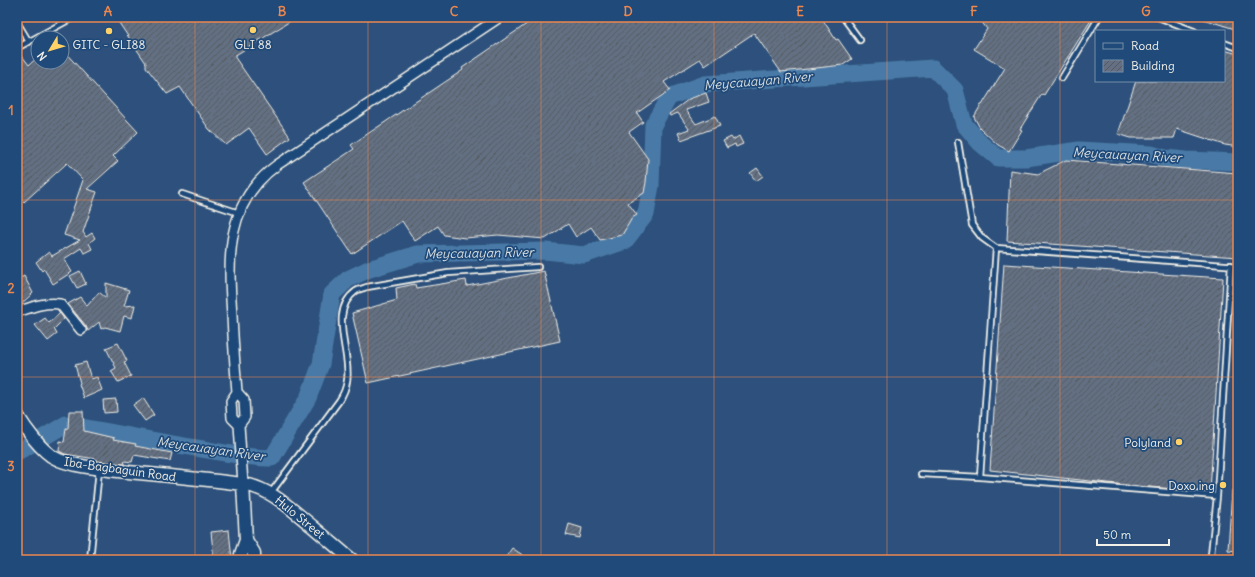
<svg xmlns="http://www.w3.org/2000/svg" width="1255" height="577" font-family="Delius,sans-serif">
	<defs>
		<pattern id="building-hatch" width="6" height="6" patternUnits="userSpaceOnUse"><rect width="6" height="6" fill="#646f83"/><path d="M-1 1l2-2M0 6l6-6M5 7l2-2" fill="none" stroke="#555a61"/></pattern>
	</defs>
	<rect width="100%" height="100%" fill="#2d517c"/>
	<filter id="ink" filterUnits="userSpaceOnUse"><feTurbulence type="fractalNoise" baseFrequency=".025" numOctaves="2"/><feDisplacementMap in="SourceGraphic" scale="8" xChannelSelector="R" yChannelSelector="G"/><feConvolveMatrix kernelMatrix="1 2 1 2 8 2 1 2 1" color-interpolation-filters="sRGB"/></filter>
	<g filter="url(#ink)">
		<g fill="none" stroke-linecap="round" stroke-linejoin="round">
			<!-- river -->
			<path stroke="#4a7aa7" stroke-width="17" d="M39 440 66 424C109 432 152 441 196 448 221 452 247 458 272 458L308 398 321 364 332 294 348 279 369 269 418 254 545 251 584 255 625 241 646 214 651 185 653 125 669 97 705 84 933 68 955 90 964 124 980 143 998 158H1026L1079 150 1151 154 1165 158 1186 160 1238 162
				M17 452 32 444"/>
		</g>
		<!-- building -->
		<path fill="url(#building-hatch)" stroke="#f4f1e8" d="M115 17H297L234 56 290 137 267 154 249 128 226 145 209 129 180 87 167 94 146 67V63Z
			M537 17H821L836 40 838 39 852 59 843 65 781 72 754 33 705 66 700 59 664 82 670 90 637 113 643 122 629 132 648 159 646 182 644 193 628 203 637 215 632 218 622 235 600 240 591 227 576 237 568 224 545 239 498 235 465 238 444 235 438 226 415 241 402 221 352 254 304 182 354 149 351 145 463 70 462 68Z
			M978 17H1093L1044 95 1042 94 1020 129 1022 130 1009 151 998 145 980 128 974 117 981 105H982L1005 68 974 49 987 29Z
			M1203 17H1238V30L1203 19Z
			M62 49 138 132 113 156 118 161 87 189 97 192 83 232 86 237 92 233 95 238 89 243 92 249 84 253 81 248 64 259 72 272 53 284 44 269 42 271 36 262 49 252 52 256 80 240 64 235 83 180 67 163 24 202 17 194V61L22 56 29 65 38 57V62H62Z
			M1224 50 1238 54V147L1225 145 1177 129 1174 138H1131L1118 134 1136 81H1224Z
			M706 93 709 102 686 110 696 124 715 116 720 126 681 140 678 133 689 129 678 113 670 116 669 114 689 99Z
			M739 136 743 144 736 147 735 144 727 148 723 141 731 137 733 140Z
			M1066 160 1238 173V257L1007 241 1010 170 1038 174Z
			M757 168 763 176 756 181 750 173Z
			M1004 264 1223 278 1210 492 1135 486 990 470Z
			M80 271 86 284 77 288 70 276Z
			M544 271 560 341 368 383 352 313 397 300 396 288 415 284 416 288 466 280 467 286Z
			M24 276 33 293 20 305 17 306V280Z
			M106 283 129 290 124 306 135 305 132 318 124 316 120 331 105 327 101 329 99 322 88 331 86 326 68 304 80 297 87 306 99 292 106 298Z
			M60 313 64 319 54 329 57 334 48 341 35 325 45 318 49 323Z
			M118 343 127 361 124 362 131 376 118 382 111 371 116 368 106 348Z
			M86 362 91 379 97 377 102 390 84 398 79 384 80 383 75 365Z
			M143 398 154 415 145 421 133 405Z
			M116 399 117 412 104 413 103 400Z
			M69 411H83L84 431 114 438 113 440 136 444 135 446 172 453 170 461 134 455 132 462 125 461 124 464 96 461V459L65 454 59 451 60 441 64 442 66 429H68Z
			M1232 490H1238V551L1228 550Z
			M569 524 582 528 580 538 566 535Z
			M229 530 232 560H214L211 532Z
			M512 548 530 560H504Z"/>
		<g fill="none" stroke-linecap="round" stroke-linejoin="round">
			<defs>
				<path id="service" d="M843 17 860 40
					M1158 17 1194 31
					M17 22 29 42
					M1224 43 1238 48
					M17 48 74 17
					M1062 78 1099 17
					M958 142 972 225 982 238 996 248 1238 266
					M182 194 239 213
					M921 474 980 477 1217 496
					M980 477 996 248
					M270 494 339 401C343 395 346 389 347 381 352 353 327 312 356 291 359 289 364 288 367 287L448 273 538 267
					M90 560 99 470
					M1213 560 1211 555 1217 496 1231 265"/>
				<path id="minor" d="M17 312C32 307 44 302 60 304L81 330
					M237 392 231 401 232 418 239 425 243 484
					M239 425 245 417 244 400 237 392C235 366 233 341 232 315 228 258 225 203 277 165L500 17"/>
				<path id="tertiary" d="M17 415C25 428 42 452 55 458 69 466 101 469 118 471 160 475 202 479 243 484 270 488 291 509 312 526 325 537 339 549 352 560
					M243 484 246 540 254 553V560
					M241 560V554L246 540"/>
			</defs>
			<!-- service casing -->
			<use href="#service" stroke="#f4f1e8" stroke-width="8"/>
			<!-- minor casing -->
			<use href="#minor" stroke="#f4f1e8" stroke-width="12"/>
			<!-- tertiary casing -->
			<use href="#tertiary" stroke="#f4f1e8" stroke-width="15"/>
			<!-- service -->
			<use href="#service" stroke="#1f4a7a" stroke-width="4.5"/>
			<!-- minor -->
			<use href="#minor" stroke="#1f4a7a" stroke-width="9"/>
			<!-- tertiary -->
			<use href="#tertiary" stroke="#1f4a7a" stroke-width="12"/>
		</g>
	</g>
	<!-- grid -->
	<path fill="none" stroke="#ec874e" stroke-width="1" stroke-opacity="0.55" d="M195 17V560M368 17V560M541 17V560M714 17V560M887 17V560M1060 17V560M17 200H1238M17 377H1238"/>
	<!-- markers -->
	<g fill="#ffd166" stroke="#1f4a7a" stroke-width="1.5">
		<circle cx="253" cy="30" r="4"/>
		<circle cx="109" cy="31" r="4"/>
		<circle cx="1179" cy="442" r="4"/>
		<circle cx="1223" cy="485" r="4"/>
	</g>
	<g text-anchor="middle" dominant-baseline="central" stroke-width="3.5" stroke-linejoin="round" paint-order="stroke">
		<!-- poi labels -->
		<g font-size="12" fill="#f4f1e8" stroke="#1f4a7a">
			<text x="109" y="44">GITC - GLI88</text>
			<text x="253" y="44">GLI 88</text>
			<text x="1171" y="442" text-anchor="end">Polyland</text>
			<text x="1215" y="485" text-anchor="end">Doxo ing</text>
		</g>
		<!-- street labels -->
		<g font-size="12" fill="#f4f1e8" stroke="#1f4a7a">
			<text transform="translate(120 469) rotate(8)">Iba-Bagbaguin Road</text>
			<text transform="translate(300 517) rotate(39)">Hulo Street</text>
		</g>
		<!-- water labels -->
		<g font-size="13" font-style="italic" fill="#dadfde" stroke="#1f4a7a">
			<text transform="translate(758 81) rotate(-5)">Meycauayan River</text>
			<text transform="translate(1127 155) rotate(3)">Meycauayan River</text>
			<text transform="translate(479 253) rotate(-1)">Meycauayan River</text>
			<text transform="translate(211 449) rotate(8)">Meycauayan River</text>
		</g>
	</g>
	<!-- margin -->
	<rect width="1255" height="577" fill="none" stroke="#1f4a7a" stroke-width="44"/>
	<!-- legend -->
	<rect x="1095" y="30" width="130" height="52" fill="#1f4a7a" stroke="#748da6"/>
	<rect x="1103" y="43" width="20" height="6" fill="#1f4a7a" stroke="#748da6"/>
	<text x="1131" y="50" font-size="12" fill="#f4f1e8">Road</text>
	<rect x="1103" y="60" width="20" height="12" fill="url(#building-hatch)" stroke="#748da6"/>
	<text x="1131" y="70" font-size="12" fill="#f4f1e8">Building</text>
	<!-- north arrow -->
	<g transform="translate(50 50) rotate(232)"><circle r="19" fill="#1f4a7a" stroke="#748da6"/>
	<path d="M0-3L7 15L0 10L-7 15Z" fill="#ffd166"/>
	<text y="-6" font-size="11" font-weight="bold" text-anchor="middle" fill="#f4f1e8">N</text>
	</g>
	<!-- scale -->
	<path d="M1097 539v6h72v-6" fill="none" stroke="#f4f1e8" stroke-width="2"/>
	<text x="1103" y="539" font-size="12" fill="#f4f1e8" stroke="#1f4a7a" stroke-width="3" paint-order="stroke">50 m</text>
	<rect x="22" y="22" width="1211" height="533" fill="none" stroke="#ec874e" stroke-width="1.5"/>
	<g font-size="13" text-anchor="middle" font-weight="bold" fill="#ec874e">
		<text x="108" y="16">A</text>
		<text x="282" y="16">B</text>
		<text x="454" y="16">C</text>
		<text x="628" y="16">D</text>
		<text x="800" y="16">E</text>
		<text x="974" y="16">F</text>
		<text x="1146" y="16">G</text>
		<text x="11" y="115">1</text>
		<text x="11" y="293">2</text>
		<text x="11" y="471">3</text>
	</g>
</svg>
